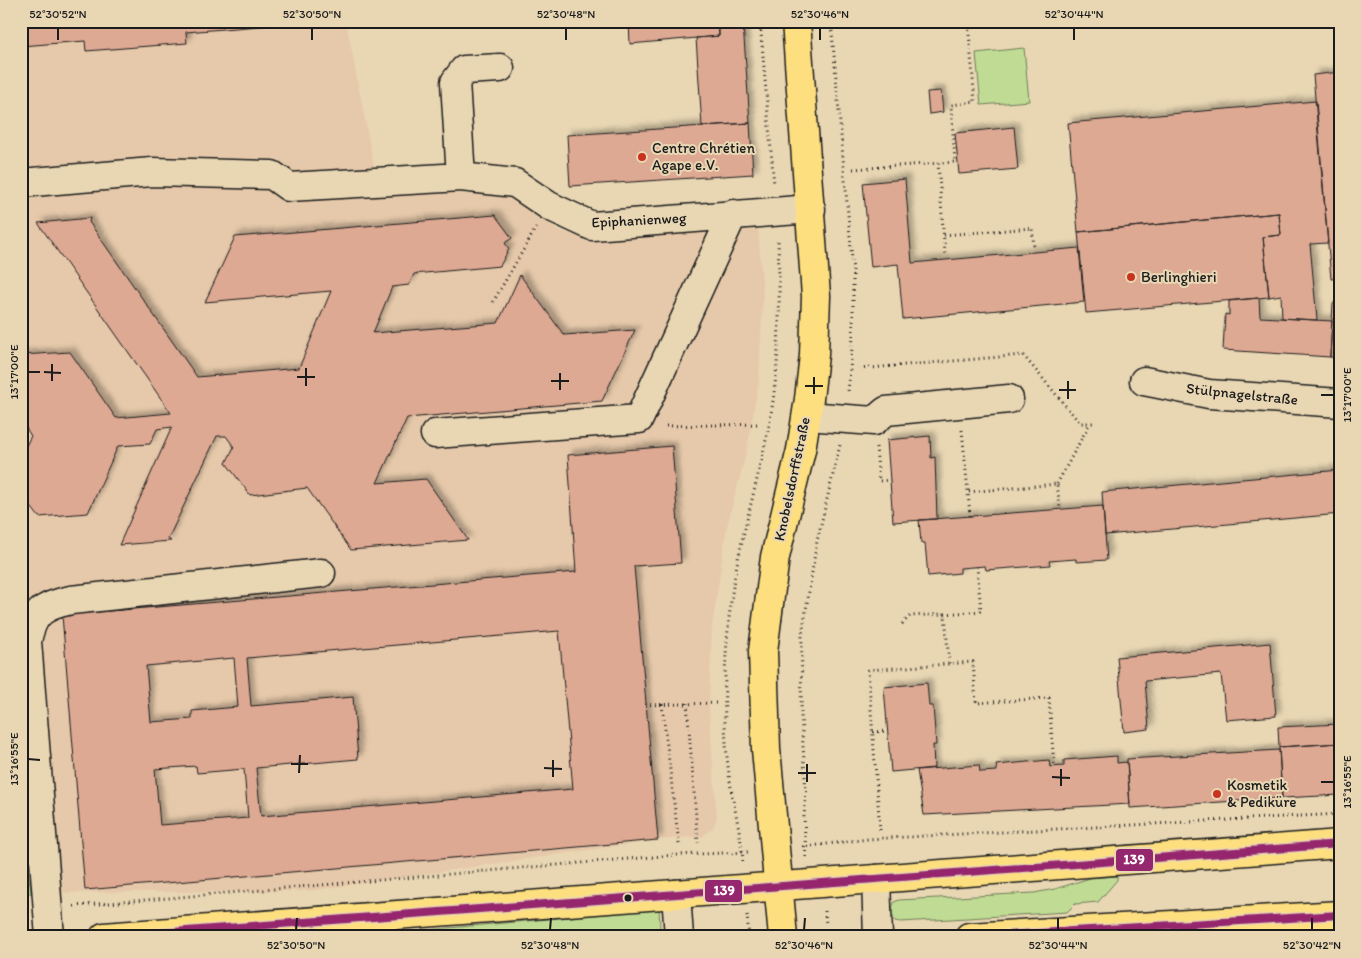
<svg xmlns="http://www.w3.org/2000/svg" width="1361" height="958" font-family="Itim,sans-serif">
	<defs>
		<filter id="shadow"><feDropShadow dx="4.5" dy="-4.5" stdDeviation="2.5" flood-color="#0004"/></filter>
	</defs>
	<rect width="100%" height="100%" fill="#e9d7b4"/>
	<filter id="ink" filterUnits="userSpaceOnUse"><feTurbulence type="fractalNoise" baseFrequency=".02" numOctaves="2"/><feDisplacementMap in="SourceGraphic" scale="10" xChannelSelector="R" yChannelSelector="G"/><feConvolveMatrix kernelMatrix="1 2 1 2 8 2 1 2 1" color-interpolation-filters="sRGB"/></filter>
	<g filter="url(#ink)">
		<!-- built -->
		<path fill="#e6c9aa" d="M21 21H346L379 192 473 188 513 194 557 229 585 239 758 225 763 296 759 380 747 450 727 526 712 628 709 707 717 818 713 828 703 836 658 840 309 891 31 893 21 818Z"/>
		<!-- green -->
		<path fill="#c0dc94" stroke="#6e7c58" d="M1024 48 1029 101 981 105 976 53Z
			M21 818 31 893 21 894Z
			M1117 876V880L1098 902 1075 904 1067 912 901 922 895 921 891 913 894 902 899 900 1034 893 1055 889 1090 878Z
			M659 909 660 928 541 937H349Z"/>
		<!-- building -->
		<path fill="#dea993" stroke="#1c1c1c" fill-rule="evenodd" filter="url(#shadow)" d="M21 21H298V23L186 32 187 43 86 51 85 41 21 46Z
			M629 21H718L719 36 630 44Z
			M743 24 750 123 702 126 696 38 719 36V26Z
			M1340 72V278L1331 279 1313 75Z
			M941 91 943 112 929 114 927 92Z
			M1316 101 1328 243 1310 244 1317 320 1282 318 1281 295 1269 297 1263 237 1281 235 1279 213 1078 232 1068 123Z
			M750 123 753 174 570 186 567 135Z
			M1014 127 1018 169 959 174 955 133Z
			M905 179 912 263 1079 248 1084 302 903 319 898 264 871 267 863 183Z
			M1279 213 1281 235 1263 237 1269 297 1086 313 1078 232Z
			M495 215 512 238 505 243 509 249 500 266 414 274 409 285 392 287 373 333 498 323 520 275 564 335 635 330 602 401 407 418 377 483 426 479 468 540 351 550 307 488 250 495 226 463 234 447 226 436H217L168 539 171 541 119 545 172 427 157 429 150 444 118 446 88 513 39 517 21 494V456L31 436 21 420 22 355 70 352 116 418 171 413 38 223 90 218 89 222 197 377 299 368 331 291 205 302 235 237Z
			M1259 298 1260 317 1332 321 1330 357 1223 350 1225 314 1229 315V301Z
			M1333 303 1340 304V358L1330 357Z
			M930 436 931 458 935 457 937 519 893 522 887 440Z
			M672 446 681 563 634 566 658 840 85 890 62 615 576 572 568 455ZM559 631 573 789 261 816 256 768 358 759 353 697 251 706 247 658ZM234 658 238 707 192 711V719L151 722 146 666ZM196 766 197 773 244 769 248 818 160 825 155 769Z
			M1340 470V514L1105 535 1102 492Z
			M1103 506 1107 560 1076 562V559L1049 561 1050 565 986 570 985 566 960 568V573L928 576 925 543H921L919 520Z
			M1270 643 1276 716 1226 720 1221 674 1145 681 1149 729 1124 732 1117 657Z
			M927 683 929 706H933L936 745H933L934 768 891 772 884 687Z
			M1340 724V743L1279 747 1278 727Z
			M1340 743V795L1282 798 1279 747Z
			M1279 750 1282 798 1130 808 1127 759Z
			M1117 756V763L1127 762 1130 804 924 815 917 770 979 765 980 772 997 771 996 765 1049 760 1050 767 1064 766V760Z"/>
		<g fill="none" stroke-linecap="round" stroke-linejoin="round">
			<defs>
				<path id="minor" d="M461 177 455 82 464 70 500 68
					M21 183 152 172 272 175 289 187 461 177 515 183 549 206 592 226 811 209
					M1144 381 1209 394 1340 403
					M807 416 874 421 886 411 1009 399
					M435 434 639 419 733 214
					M876 879 878 937
					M676 894 679 937
					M50 937 27 641C33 612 43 606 71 600L321 573"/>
				<path id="major" d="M104 937 1340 844
					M783 937 766 749 763 651 775 557 801 450 809 399 814 355 816 296 796 21
					M969 937 1340 915"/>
			</defs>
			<!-- minor casing -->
			<use href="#minor" stroke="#1c1c1c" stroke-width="31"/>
			<!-- major casing -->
			<use href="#major" stroke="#1c1c1c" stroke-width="31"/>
			<!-- path -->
			<path stroke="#1c1c1c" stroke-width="3" stroke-dasharray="1 4" stroke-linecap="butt" d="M760 21 774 185
				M831 21 853 271V337L848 392
				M938 163 945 254
				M853 169 955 162 951 105 975 102 968 21
				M944 235 1032 228 1034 247
				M493 302 536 228
				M859 369 1023 355 1080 423H1096
				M666 426 761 424
				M962 430 968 492
				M876 447 879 481 890 480
				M1057 484 1090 423
				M970 516 968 492 1057 484 1060 509
				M945 614 981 611 977 567
				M902 624 910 616 945 614 949 664
				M687 703 698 843
				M662 704 679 844
				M645 705 718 703
				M873 732 888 731
				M880 830 868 670 973 662 976 703 1049 698 1054 766
				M802 847 868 839 1340 814
				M806 857 804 817 806 792 801 715 802 635 817 541 840 445
				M743 861C741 832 733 804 729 775 722 718 724 658 731 601 738 545 756 490 767 435 781 370 780 304 778 239
				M74 906 675 855 748 852
				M825 911 826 925
				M747 915 749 937"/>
			<!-- minor -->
			<use href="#minor" stroke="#e9d7b4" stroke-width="28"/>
			<!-- major -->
			<use href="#major" stroke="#fedf80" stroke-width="28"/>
			<defs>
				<path id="bus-1" d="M107 937 1340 844
					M973 937 1340 915"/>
			</defs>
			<!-- bus-1 casing -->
			<use href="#bus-1" stroke="#e9d7b4" stroke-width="11"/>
			<!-- bus-1 -->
			<use href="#bus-1" stroke="#95276e" stroke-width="8"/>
		</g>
	</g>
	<!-- ticks -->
	<path fill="none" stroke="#1c1c1c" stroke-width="2" d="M58 40V28M312 40V28M566 40V28M820 40V28M1074 40V28M28 372H40M44 372 61 373M297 377H315M52 381V364M551 381H569M306 386V368M805 386H823M560 390V373M1059 390H1076M814 394V377M1321 395H1334M1068 399V381M28 759 40 760M291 764H308M544 768 562 769M299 773 300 755M798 773H816M553 777V760M1052 777 1070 778M807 782V764M1321 782H1334M1061 786V769M296 930 297 918M550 930 551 918M804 930 805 918M1058 930V918M1312 930V918"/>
	<!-- markers -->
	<g fill="#c8321e" stroke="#e9d7b4" stroke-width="2">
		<circle cx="642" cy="157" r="5"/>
		<circle cx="1131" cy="277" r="5"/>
		<circle cx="1217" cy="794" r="5"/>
	</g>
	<circle fill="#1c1c1c" stroke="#e9d7b4" stroke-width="2" cx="628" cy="898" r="4.5"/>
	<g text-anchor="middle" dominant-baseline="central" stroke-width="4" stroke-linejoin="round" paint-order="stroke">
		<!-- poi labels -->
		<g font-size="15" fill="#1c1c1c" stroke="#e9d7b4" text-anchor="start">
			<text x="652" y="148">Centre Chrétien<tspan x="652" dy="17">Agape e.V.</tspan></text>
			<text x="1141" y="277">Berlinghieri</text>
			<text x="1227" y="785">Kosmetik<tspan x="1227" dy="17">&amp; Pediküre</tspan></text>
		</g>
		<!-- street labels -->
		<g font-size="15" fill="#1c1c1c" stroke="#e9d7b4">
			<text transform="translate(639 220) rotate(-3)">Epiphanienweg</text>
			<text transform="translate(1242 394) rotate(6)">Stülpnagelstraße</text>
			<text transform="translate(792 479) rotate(-78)">Knobelsdorffstraße</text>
		</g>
	</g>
	<g stroke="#e9d7b4" stroke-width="2">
		<rect x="1115" y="848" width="39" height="24" rx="5" fill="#95276e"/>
		<rect x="704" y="879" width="39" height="24" rx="5" fill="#95276e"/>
	</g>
	<g font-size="14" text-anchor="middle" font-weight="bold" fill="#fff">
		<text x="1134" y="864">139</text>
		<text x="724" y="895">139</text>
	</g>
	<!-- margin -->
	<rect width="1361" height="958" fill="none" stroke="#e9d7b4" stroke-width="55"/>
	<rect x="28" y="28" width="1306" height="902" fill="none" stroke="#1c1c1c" stroke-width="2"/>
	<g font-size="12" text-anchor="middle" fill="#1c1c1c">
		<text x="58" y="18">52°30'52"N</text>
		<text x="312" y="18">52°30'50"N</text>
		<text x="566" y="18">52°30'48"N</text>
		<text x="820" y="18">52°30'46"N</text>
		<text x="1074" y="18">52°30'44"N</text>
		<text transform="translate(14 372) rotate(-90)" y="4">13°17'00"E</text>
		<text transform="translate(1347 395) rotate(-90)" y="4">13°17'00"E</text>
		<text transform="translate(14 759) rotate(-90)" y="4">13°16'55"E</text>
		<text transform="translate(1347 782) rotate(-90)" y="4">13°16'55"E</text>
		<text x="296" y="949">52°30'50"N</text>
		<text x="550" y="949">52°30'48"N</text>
		<text x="804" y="949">52°30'46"N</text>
		<text x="1058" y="949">52°30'44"N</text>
		<text x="1312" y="949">52°30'42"N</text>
	</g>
</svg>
